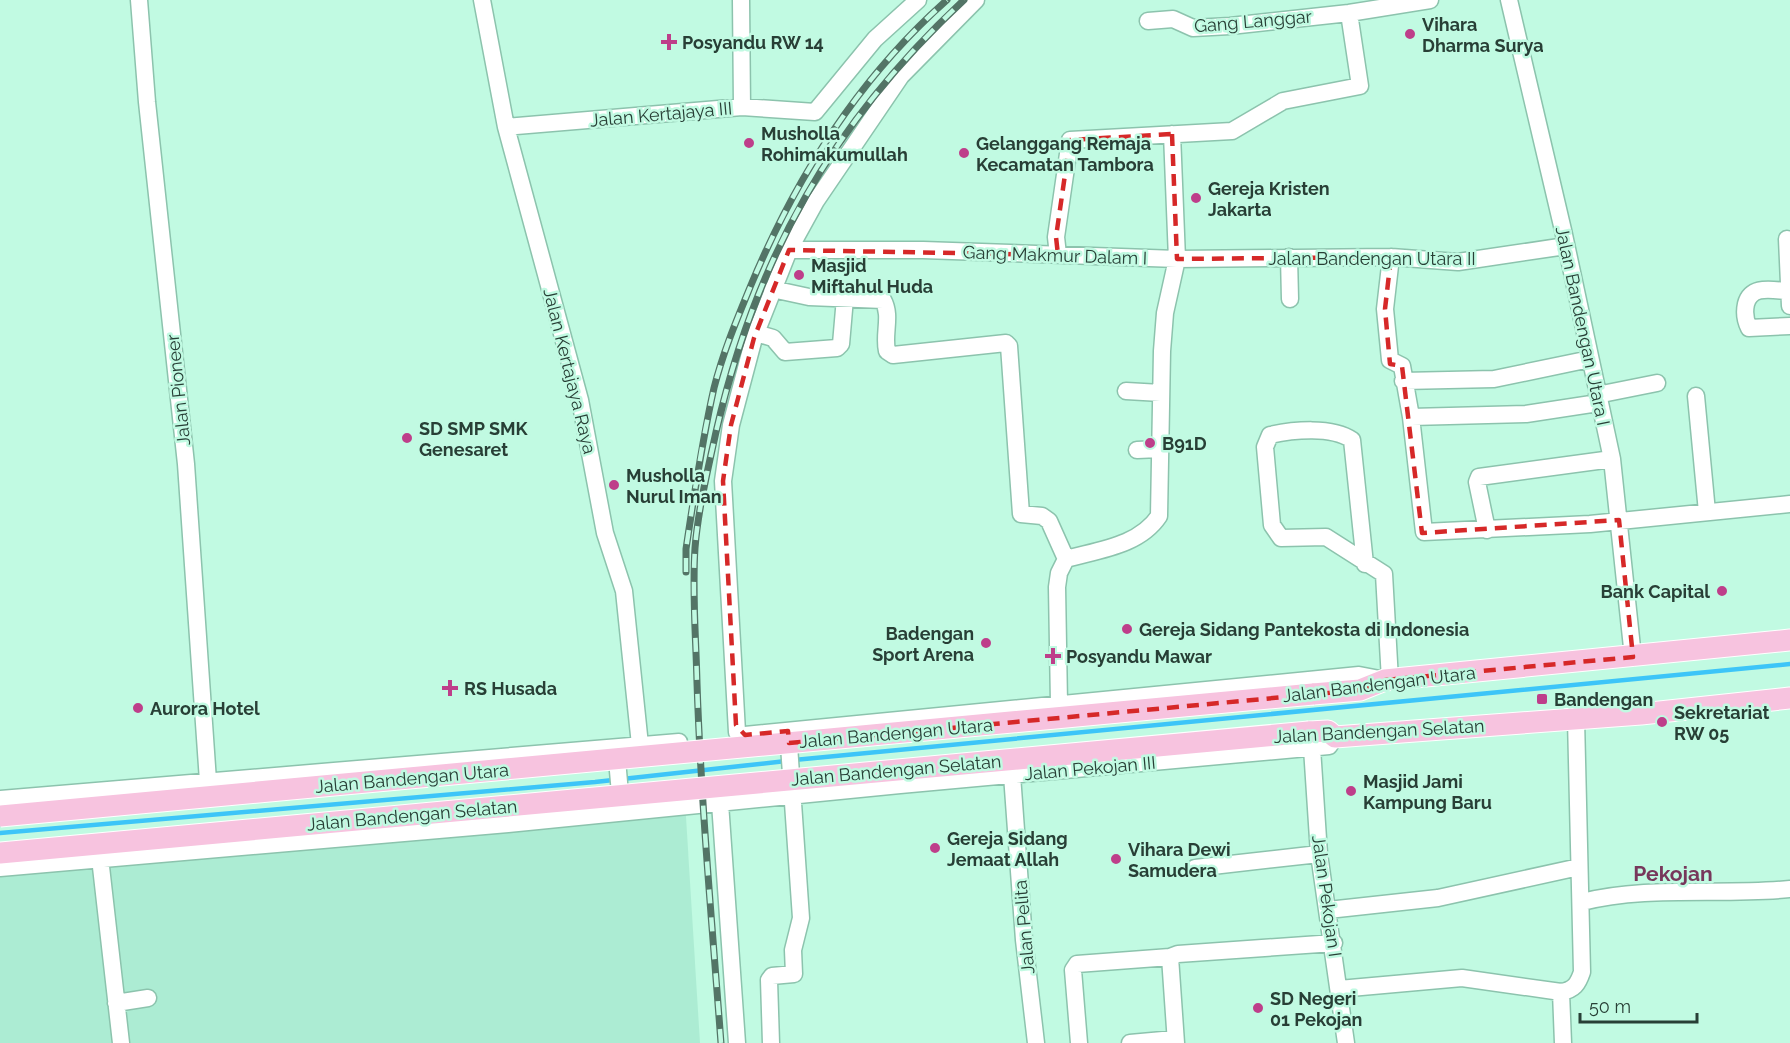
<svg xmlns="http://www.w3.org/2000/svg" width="1790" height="1043" font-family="Raleway,sans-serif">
	<rect width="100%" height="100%" fill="#c1fae2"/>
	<!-- built -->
	<path fill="#acecd3" d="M685 801 700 1043H0V870Z"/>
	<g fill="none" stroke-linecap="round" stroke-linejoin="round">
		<!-- stream -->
		<path stroke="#3dc5f8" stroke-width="4.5" d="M794 760 1790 664
			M0 833 595 782 786 761"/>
		<defs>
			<path id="minor" d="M139 0 147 102 186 464 208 781
				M482 0 506 127 580 400 605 533 624 591 640 745
				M741 0 742 107
				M976 0 901 76 816 201 789 250 754 338 731 425 723 481 737 732 745 735 1359 675 1385 680
				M1509 0 1563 230 1612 459 1633 657
				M1148 21 1173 19 1193 28 1230 26 1349 13 1430 0
				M506 127 742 107 815 112 875 39 918 0
				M1787 239 1790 306
				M789 250H923L1177 259 1391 257 1458 262 1566 246
				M1058 255 1056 237 1070 140 1232 131 1283 101 1360 86 1349 13
				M1289 257 1290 299
				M1391 257 1385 309 1390 360 1402 366 1411 417 1424 532 1590 524 1790 504
				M772 289 809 297 883 300C892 316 883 334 887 351L893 355 1006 343 1009 346 1021 514 1042 516 1049 521 1066 559
				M1787 291C1771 290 1751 285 1746 304 1744 313 1745 320 1749 328L1790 326
				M756 333 773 338 785 352 837 348 841 344 845 298
				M1403 381 1494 379 1590 359
				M1126 391 1161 393
				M1597 395 1657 383
				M1696 396 1707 512
				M1411 417 1526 414 1598 403
				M1137 450 1160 449
				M1487 530 1477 482 1479 477 1612 459
				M1365 564 1352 440C1332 426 1293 430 1270 435L1265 447 1272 525 1281 538 1326 537 1384 574 1390 680
				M1059 704 1057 587 1059 573 1066 559C1098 550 1139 546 1159 516L1162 351 1165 313 1177 259 1172 134
				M616 748 621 805
				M1312 748 1319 854 1346 1043
				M1012 775 1024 940 1036 1043
				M0 799 679 742
				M720 803 737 1043
				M100 858 121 1043
				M0 868 508 824 900 785 1329 746 1335 737
				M1195 868 1319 854
				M1582 902C1648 885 1722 896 1790 889
				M1328 910 1438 898 1579 867
				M1339 989 1462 978 1561 992 1563 1043
				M1561 992C1574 990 1578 984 1582 972L1576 719
				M116 1003 148 998
				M771 1043 769 980 772 976 794 974 793 950 801 918 788 731
				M1079 1043 1073 970 1077 964 1170 957
				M1130 1043 1174 1039
				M1176 1043 1170 957 1178 954 1334 943"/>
			<path id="major" d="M1313 694 1360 690 1385 680 1790 640
				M1309 732 1328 731 1335 737 1641 714 1790 698"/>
		</defs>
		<!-- minor casing -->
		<use href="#minor" stroke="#8cc3ad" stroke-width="19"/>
		<!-- major casing -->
		<use href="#major" stroke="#fff" stroke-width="23"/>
		<!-- minor -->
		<use href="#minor" stroke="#fff" stroke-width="16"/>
		<!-- major -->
		<use href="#major" stroke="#f7c3df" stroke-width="21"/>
		<defs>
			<path id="rail" d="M686 572V549C694 495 702 441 714 388 723 352 737 319 751 285 796 177 859 78 947 0
				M721 1043C712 923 701 803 697 683 696 638 692 593 695 548 698 510 708 469 716 432 756 257 833 122 964 0"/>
		</defs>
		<!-- rail casing -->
		<use href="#rail" stroke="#537466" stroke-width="7"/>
		<!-- rail -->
		<use href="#rail" stroke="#c1fae2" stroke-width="4.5" stroke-dasharray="14" stroke-linecap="butt"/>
		<defs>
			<path id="major-bridge" d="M0 816 1313 694
				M0 853 1309 732"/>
		</defs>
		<!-- major-bridge casing -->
		<use href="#major-bridge" stroke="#fff" stroke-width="23" stroke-linecap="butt"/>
		<!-- major-bridge -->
		<use href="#major-bridge" stroke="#f7c3df" stroke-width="21"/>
	</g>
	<!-- marked area -->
	<path fill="none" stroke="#d62828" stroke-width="4.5" stroke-dasharray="12 8" stroke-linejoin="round" d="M1172 134 1177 259 1391 257 1385 309 1390 364 1402 366 1422 533 1619 520 1633 657 1385 680 1360 690 789 743 788 731 745 735 736 725 723 481 731 425 754 338 789 250 1058 255 1056 237 1070 140Z"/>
	<!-- markers -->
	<g fill="#be3e8a" stroke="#c1fae2" stroke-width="2">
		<circle cx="1410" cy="34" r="6"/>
		<path d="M666 33h6v6h6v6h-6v6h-6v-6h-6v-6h6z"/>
		<circle cx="749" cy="143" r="6"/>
		<circle cx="964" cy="153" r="6"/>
		<circle cx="1196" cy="198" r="6"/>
		<circle cx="799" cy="275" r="6"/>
		<circle cx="407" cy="438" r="6"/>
		<circle cx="1150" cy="443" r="6"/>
		<circle cx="614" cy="485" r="6"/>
		<circle cx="1722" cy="591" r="6"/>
		<circle cx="1127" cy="629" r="6"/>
		<circle cx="986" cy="643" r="6"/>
		<path d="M1050 647h6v6h6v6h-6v6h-6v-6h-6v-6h6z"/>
		<path d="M447 679h6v6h6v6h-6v6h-6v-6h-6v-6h6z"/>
		<rect x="1536" y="693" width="12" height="12" rx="3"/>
		<circle cx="138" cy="708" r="6"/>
		<circle cx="1662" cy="722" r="6"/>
		<circle cx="1351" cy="791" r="6"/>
		<circle cx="935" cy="848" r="6"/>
		<circle cx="1116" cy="859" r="6"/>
		<circle cx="1258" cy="1008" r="6"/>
	</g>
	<g text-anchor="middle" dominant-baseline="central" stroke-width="5" stroke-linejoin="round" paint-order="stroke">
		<!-- street labels -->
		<g font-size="18" fill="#283f36" stroke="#c1fae2">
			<text transform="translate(1253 21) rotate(-5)">Gang Langgar</text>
			<text transform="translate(661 114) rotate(-5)">Jalan Kertajaya III</text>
			<text transform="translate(1055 255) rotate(2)">Gang Makmur Dalam I</text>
			<text x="1372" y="258">Jalan Bandengan Utara II</text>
			<text transform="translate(1583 326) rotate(78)">Jalan Bandengan Utara I</text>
			<text transform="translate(570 371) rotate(76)">Jalan Kertajaya Raya</text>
			<text transform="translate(178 390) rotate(-96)">Jalan Pioneer</text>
			<text transform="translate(1379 684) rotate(-7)">Jalan Bandengan Utara</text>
			<text transform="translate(1379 731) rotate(-3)">Jalan Bandengan Selatan</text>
			<text transform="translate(896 733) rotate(-5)">Jalan Bandengan Utara</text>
			<text transform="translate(1090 768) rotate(-5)">Jalan Pekojan III</text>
			<text transform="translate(896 770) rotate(-5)">Jalan Bandengan Selatan</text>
			<text transform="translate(412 778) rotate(-5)">Jalan Bandengan Utara</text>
			<text transform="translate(412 815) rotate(-5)">Jalan Bandengan Selatan</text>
			<text transform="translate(1327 896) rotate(82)">Jalan Pekojan I</text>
			<text transform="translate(1024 927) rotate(-95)">Jalan Pelita</text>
		</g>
		<!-- poi labels -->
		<g font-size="18" font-weight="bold" fill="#283f36" stroke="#c1fae2" text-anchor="start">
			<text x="1422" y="24">Vihara<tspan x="1422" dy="21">Dharma Surya</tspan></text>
			<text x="682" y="42">Posyandu RW 14</text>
			<text x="761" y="133">Musholla<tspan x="761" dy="21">Rohimakumullah</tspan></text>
			<text x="976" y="143">Gelanggang Remaja<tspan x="976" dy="21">Kecamatan Tambora</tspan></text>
			<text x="1208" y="188">Gereja Kristen<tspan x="1208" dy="21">Jakarta</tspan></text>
			<text x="811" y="265">Masjid<tspan x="811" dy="21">Miftahul Huda</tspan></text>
			<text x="419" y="428">SD SMP SMK<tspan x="419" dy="21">Genesaret</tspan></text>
			<text x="1162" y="443">B91D</text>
			<text x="626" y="475">Musholla<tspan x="626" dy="21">Nurul Iman</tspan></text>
			<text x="1710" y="591" text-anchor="end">Bank Capital</text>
			<text x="1139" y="629">Gereja Sidang Pantekosta di Indonesia</text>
			<text x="974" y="633" text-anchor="end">Badengan<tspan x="974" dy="21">Sport Arena</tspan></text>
			<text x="1066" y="656">Posyandu Mawar</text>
			<text x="464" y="688">RS Husada</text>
			<text x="1554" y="699">Bandengan</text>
			<text x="150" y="708">Aurora Hotel</text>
			<text x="1674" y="712">Sekretariat<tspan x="1674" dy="21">RW 05</tspan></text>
			<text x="1363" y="781">Masjid Jami<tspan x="1363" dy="21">Kampung Baru</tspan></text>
			<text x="947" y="838">Gereja Sidang<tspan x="947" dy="21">Jemaat Allah</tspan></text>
			<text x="1128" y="849">Vihara Dewi<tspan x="1128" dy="21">Samudera</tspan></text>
			<text x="1270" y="998">SD Negeri<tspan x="1270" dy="21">01 Pekojan</tspan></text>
		</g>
		<!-- quarter labels -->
		<g font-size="21" font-weight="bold" fill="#77375b" stroke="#c1fae2">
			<text x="1673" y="873">Pekojan</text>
		</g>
	</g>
	<!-- scale -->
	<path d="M1580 1013v9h117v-9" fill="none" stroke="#283f36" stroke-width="3"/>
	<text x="1589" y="1013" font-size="18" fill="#283f36" stroke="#c1fae2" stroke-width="4.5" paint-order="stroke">50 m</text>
</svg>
